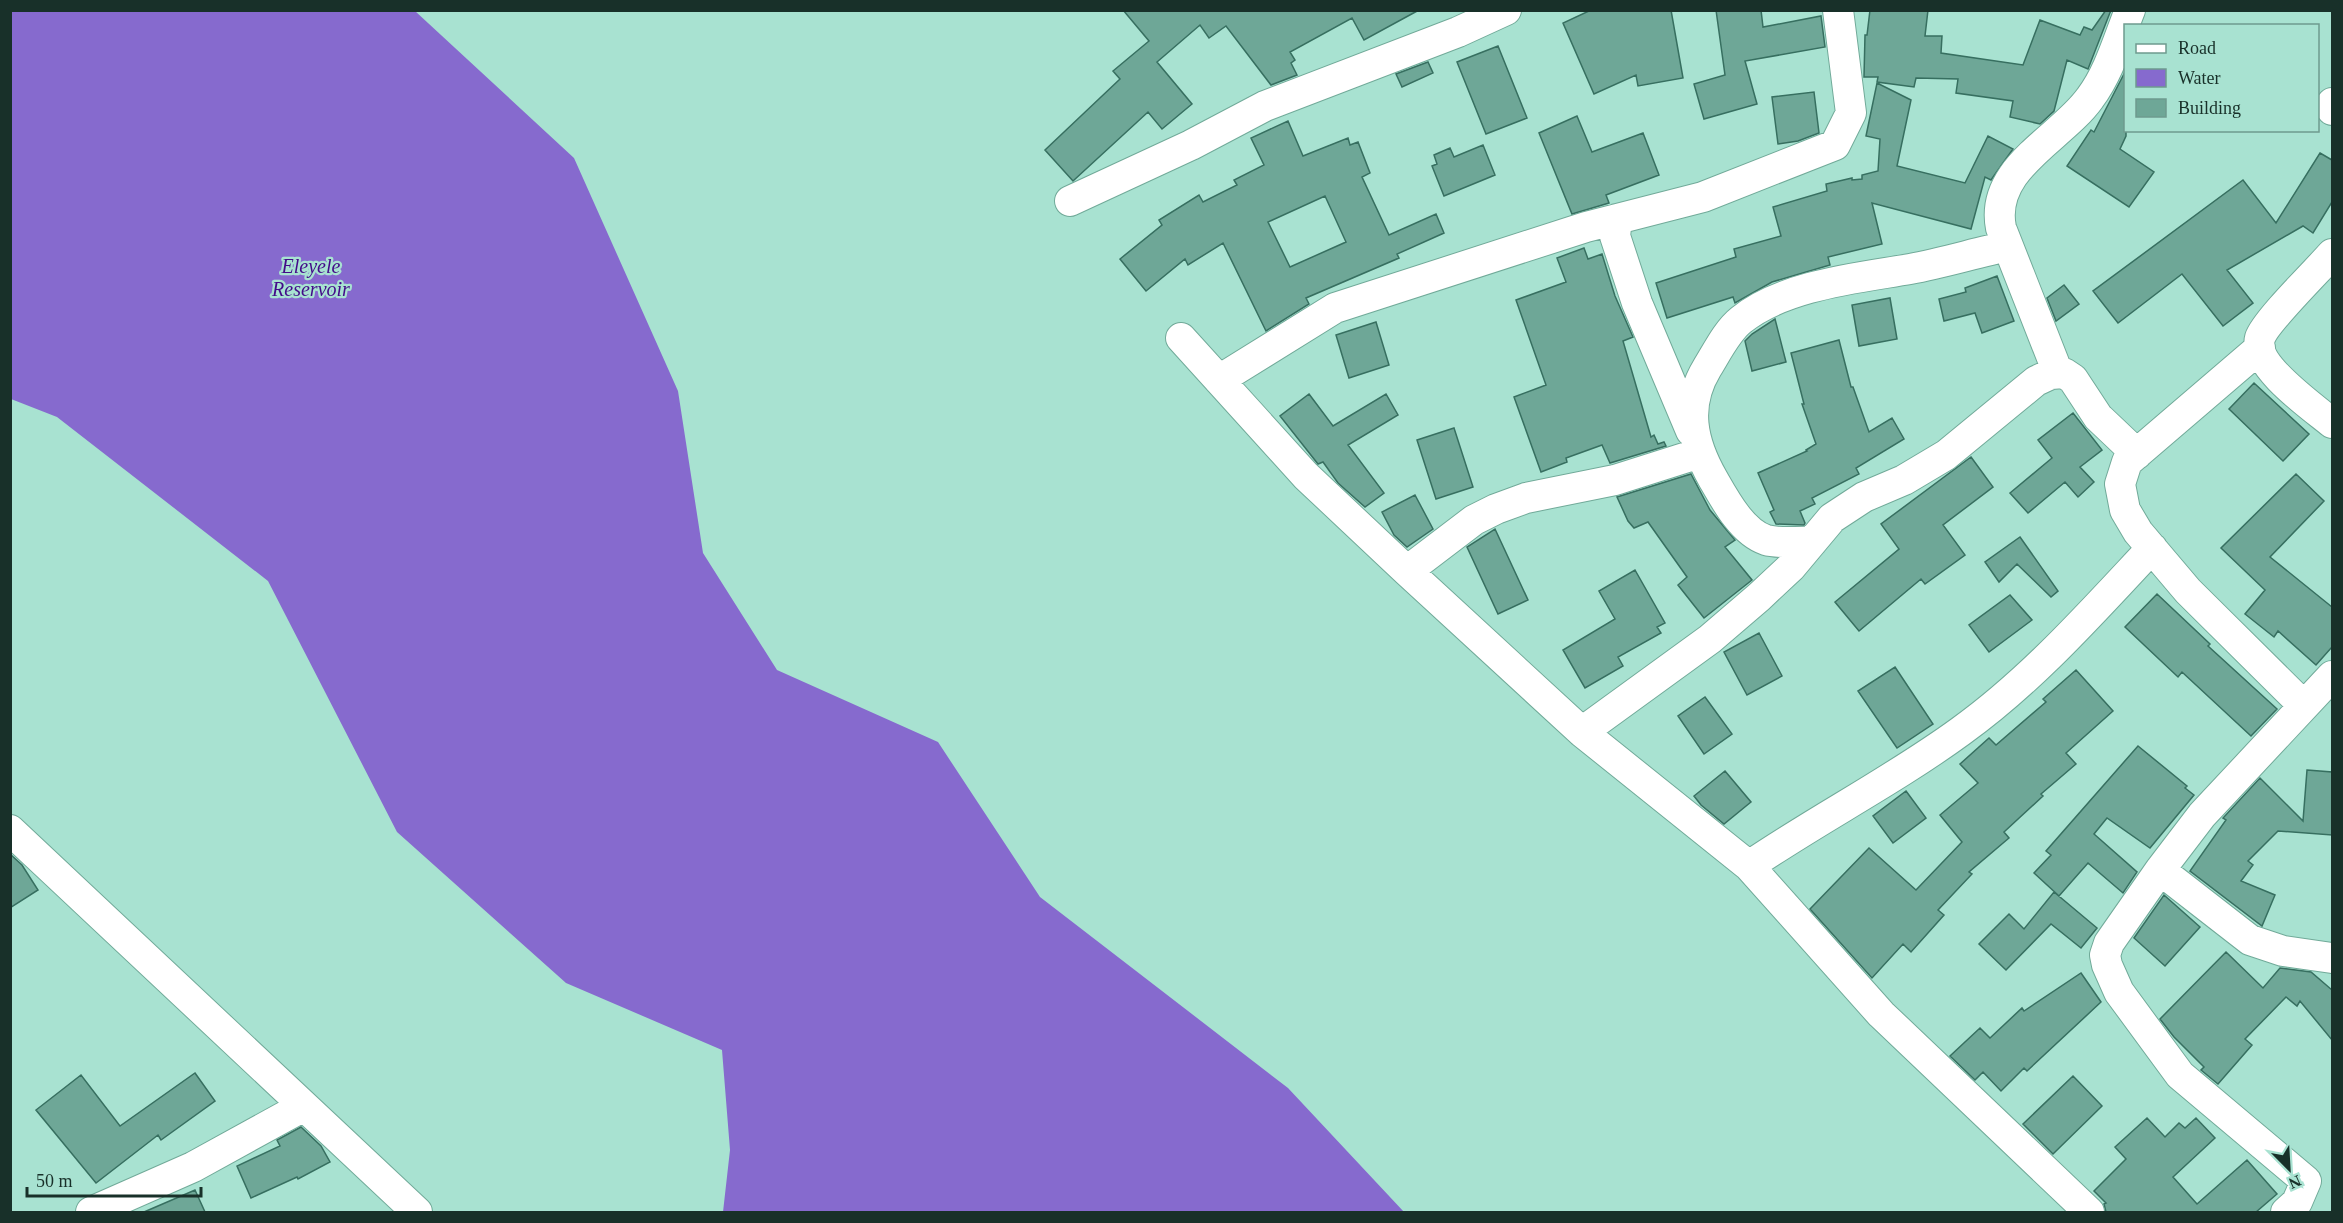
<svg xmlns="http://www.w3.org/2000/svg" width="2343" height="1223" font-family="Georgia,serif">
	<rect width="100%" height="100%" fill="#a8e2d1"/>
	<!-- water -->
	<path fill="#866ace" d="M10 11H415L574 158 678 391 703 553 777 670 938 742 1040 897 1288 1088 1404 1212H723L730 1150 722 1050 566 983 397 832 268 581 57 417 11 399Z"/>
	<!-- building -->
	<path fill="#6ea797" stroke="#376f60" stroke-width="1.5" fill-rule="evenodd" d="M1123 10H1419L1364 40 1352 18 1290 52 1295 60 1291 63 1297 75 1271 85 1226 26 1209 38 1200 25 1157 62 1192 104 1162 129 1148 112 1073 181 1045 150 1120 79 1113 71 1149 41Z
		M1591 10H1671L1683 78 1638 86 1636 75 1594 94 1563 23Z
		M1716 10H1761L1763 27 1821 16 1825 47 1745 61 1757 104 1704 119 1694 84 1725 75Z
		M1870 10H1928L1925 36H1942L1941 53 2023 65 2040 20 2080 35 2084 27 2092 30 2106 10H2111L2088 69 2067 60 2054 111 2040 124 2010 117 2013 101 1956 93 1958 79 1916 78 1914 87 1877 82 1878 77H1864L1865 35H1867Z
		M1498 46 1527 118 1486 134 1457 62Z
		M1428 62 1433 73 1402 87 1396 74Z
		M2126 70V136L2120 149 2154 172 2129 207 2067 166 2091 130 2094 132Z
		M1877 83 1911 100 1897 166 1965 183 1988 136 2013 149 1991 180 1985 177 1971 229 1872 203 1882 244 1828 257 1830 265 1772 282 1735 303 1733 297 1667 318 1656 283 1736 257 1734 249 1781 236 1773 207 1827 191 1826 184 1852 178V180L1862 179V175L1878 171 1880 139 1866 136Z
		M1814 92 1819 133 1798 141 1778 144 1772 97Z
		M1577 116 1592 152 1643 133 1659 175 1606 195 1609 203 1572 214 1539 133Z
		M1288 121 1303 156 1348 138 1350 145 1358 142 1370 173 1362 177 1389 235 1436 214 1444 233 1397 254 1399 258 1306 298 1309 304 1266 331 1223 243 1188 265 1185 259 1146 291 1120 259 1162 225 1159 220 1199 195 1203 202 1237 185 1234 180 1264 165 1251 138ZM1325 196 1346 242 1290 267 1268 222Z
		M1483 145 1495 175 1444 196 1432 166 1437 164 1434 155 1450 148 1454 157Z
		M2320 153 2332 160V202L2313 233 2303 226 2227 270 2253 303 2223 326 2182 274 2118 323 2093 291 2243 180 2276 223Z
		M1584 248 1588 259 1602 254 1615 296 1633 337 1623 341 1651 437 1654 435 1658 444 1664 442 1666 446 1610 463 1602 445 1566 458 1567 462 1541 472 1514 397 1546 385 1516 300 1566 282 1557 258Z
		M1997 276 2014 321 1982 333 1975 313 1944 321 1939 299 1966 292 1965 288Z
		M2064 285 2079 304 2056 321 2047 298Z
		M1890 298 1897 339 1859 346 1852 305Z
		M1775 319 1786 362 1752 371 1745 341 1752 334Z
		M1376 322 1389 365 1349 378 1336 335Z
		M1839 340 1851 387H1853L1869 432 1892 418 1904 439 1856 468 1859 474 1812 498 1815 504 1800 511 1805 523 1804 525 1776 524 1770 512 1774 510 1758 473 1807 451 1806 450 1816 444 1802 404H1804L1791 353Z
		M2254 383 2309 434 2283 461 2229 409Z
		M1309 394 1333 426 1386 394 1398 415 1348 445 1384 493 1365 507 1338 483 1323 462 1318 464 1280 416Z
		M2073 413 2102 450 2080 467 2094 482 2078 497 2065 482 2028 513 2010 493 2052 458 2038 440Z
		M1454 428 1473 487 1436 499 1417 440Z
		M1971 457 1993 487 1943 525 1965 555 1925 584 1921 579 1859 631 1835 602 1899 549 1881 524Z
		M1691 474 1710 510 1735 540 1725 547 1752 580 1704 618 1678 585 1687 577 1648 522 1634 528 1628 521 1617 497Z
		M2296 474 2324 501 2270 557 2332 607V647L2316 665 2278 631 2274 637 2245 614 2265 590 2221 548Z
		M1415 495 1433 529 1407 547 1394 535 1382 512Z
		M1495 529 1528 600 1498 614 1467 547Z
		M2020 537 2058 591 2051 597 2017 564 1999 582 1985 562Z
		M1635 570 1665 623 1657 627 1661 633 1618 657 1623 666 1585 688 1563 650 1615 619 1599 591Z
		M2157 594 2210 644 2208 646 2277 709 2251 736 2182 672 2178 677 2125 627Z
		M2010 595 2032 620 1989 652 1969 625Z
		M1759 633 1782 676 1747 695 1724 652Z
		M1895 667 1933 724 1897 748 1858 691Z
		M2076 670 2113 711 2066 753 2076 764 2041 794 2043 796 2004 832 2009 838 1969 872 1972 874 1938 910 1944 915 1911 952 1903 944 1872 978 1810 909 1869 848 1916 890 1962 842 1940 815 1978 783 1960 764 1989 738 1996 745 2046 702 2043 699Z
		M1705 697 1732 734 1704 754 1678 716Z
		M2138 746 2187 786 2185 788 2194 795 2150 848 2107 818 2094 834 2137 872 2123 893 2088 863 2059 896 2034 873 2051 855 2046 851Z
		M2307 770 2332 772V835L2278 831 2248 861 2253 865 2241 881 2275 895 2262 926 2190 871 2226 820 2223 818 2260 778 2303 821Z
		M1725 771 1751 802 1724 824 1701 805 1694 796Z
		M1906 791 1926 818 1893 843 1873 816Z
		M10 854 22 865 38 890 10 908Z
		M2054 892 2097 928 2081 948 2051 924 2006 970 1979 944 2009 914 2024 929Z
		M2164 895 2200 927 2165 966 2134 938Z
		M2226 952 2263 988 2280 968 2311 972 2332 990V1040L2300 1001 2297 1006 2286 997 2245 1039 2252 1045 2218 1084 2201 1070 2204 1067 2174 1037 2160 1019Z
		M2081 973 2101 1002 2027 1071 2024 1068 2001 1091 1983 1072 1975 1080 1950 1056 1980 1028 1990 1038 2022 1008 2024 1011Z
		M195 1073 215 1101 161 1140 158 1135 96 1183 36 1110 81 1075 120 1126Z
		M2073 1076 2102 1106 2053 1154 2023 1124Z
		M2147 1118 2165 1137 2179 1123 2185 1128 2196 1118 2215 1138 2173 1177 2197 1204 2247 1160 2277 1194 2256 1212H2106L2104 1204 2106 1203 2094 1191 2126 1159 2115 1147Z
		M301 1127 321 1146 330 1162 298 1179 297 1177 251 1198 237 1166 280 1146 277 1140Z
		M195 1190 205 1212H144Z"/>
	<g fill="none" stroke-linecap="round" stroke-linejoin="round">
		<defs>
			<path id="minor" d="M2332 103V110
				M1070 201 1191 145 1265 106 1458 32 1506 10
				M1617 219 1615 236 1637 303 1691 431
				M2332 254C2318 270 2265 322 2260 338 2252 365 2314 408 2332 423
				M1181 338 1306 476 1407 571 1582 732 1749 866 1881 1014 2089 1212
				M2260 348 2127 462 2120 484 2125 510 2138 532 2188 591 2304 706
				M2058 373 2001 228C1989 168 2061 139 2090 98 2109 73 2118 40 2130 10
				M1219 380 1335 308 1586 227 1703 197 1835 145 1851 113 1838 10
				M1812 542C1798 541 1780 544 1766 540 1742 532 1725 500 1713 479 1692 442 1684 406 1707 368 1717 352 1727 331 1741 320 1784 285 1858 278 1910 269 1943 263 1975 253 2008 246
				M1407 571 1474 520 1496 509 1526 498 1615 480 1700 453
				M1582 732 1710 639 1759 597 1791 567 1832 518 1864 497 1904 480 1946 455 2036 381 2051 374 2064 373 2073 379 2098 417 2137 454
				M10 830 417 1212
				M1749 866C1818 819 1894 780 1961 731 2032 680 2092 612 2152 548
				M2160 870 2250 940 2283 951 2332 958
				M91 1212 193 1167 304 1106
				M2286 1212 2297 1202 2306 1181 2180 1075 2119 992 2107 965 2105 955 2109 943 2160 870 2202 815 2332 676"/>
		</defs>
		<!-- minor casing -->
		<use href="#minor" stroke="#71aa99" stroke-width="32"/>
		<!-- minor -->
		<use href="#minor" stroke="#fff" stroke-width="30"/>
	</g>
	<g text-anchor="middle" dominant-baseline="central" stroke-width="4.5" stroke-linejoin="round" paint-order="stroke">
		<!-- water labels -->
		<g font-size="20" font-style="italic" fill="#430b89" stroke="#a8e2d1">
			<text x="311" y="266">Eleyele<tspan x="311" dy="23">Reservoir</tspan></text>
		</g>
	</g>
	<!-- border -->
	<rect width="2343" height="1223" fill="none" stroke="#183029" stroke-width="24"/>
	<!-- legend -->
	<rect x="2124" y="24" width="195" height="108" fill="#a8e2d1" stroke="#6e9b8e" stroke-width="1.5"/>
	<rect x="2136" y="44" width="30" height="9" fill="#ffffff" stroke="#6e9b8e" stroke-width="1.5"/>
	<text x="2178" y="54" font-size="18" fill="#183029">Road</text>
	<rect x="2136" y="69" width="30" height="18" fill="#866ace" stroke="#6e9b8e" stroke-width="1.5"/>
	<text x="2178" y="84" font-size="18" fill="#183029">Water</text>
	<rect x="2136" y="99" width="30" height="18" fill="#6ea797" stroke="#6e9b8e" stroke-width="1.5"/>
	<text x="2178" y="114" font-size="18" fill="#183029">Building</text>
	<!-- north arrow -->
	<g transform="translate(2289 1169) rotate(156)" stroke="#a8e2d1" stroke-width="4.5" paint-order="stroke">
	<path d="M0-4.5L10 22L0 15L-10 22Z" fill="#183029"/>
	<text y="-9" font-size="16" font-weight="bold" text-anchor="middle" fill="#183029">N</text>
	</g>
	<!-- scale -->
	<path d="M27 1187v9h174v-9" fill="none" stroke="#183029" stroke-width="3"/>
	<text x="36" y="1187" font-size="18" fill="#183029" stroke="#a8e2d1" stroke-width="4.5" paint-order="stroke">50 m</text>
</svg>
